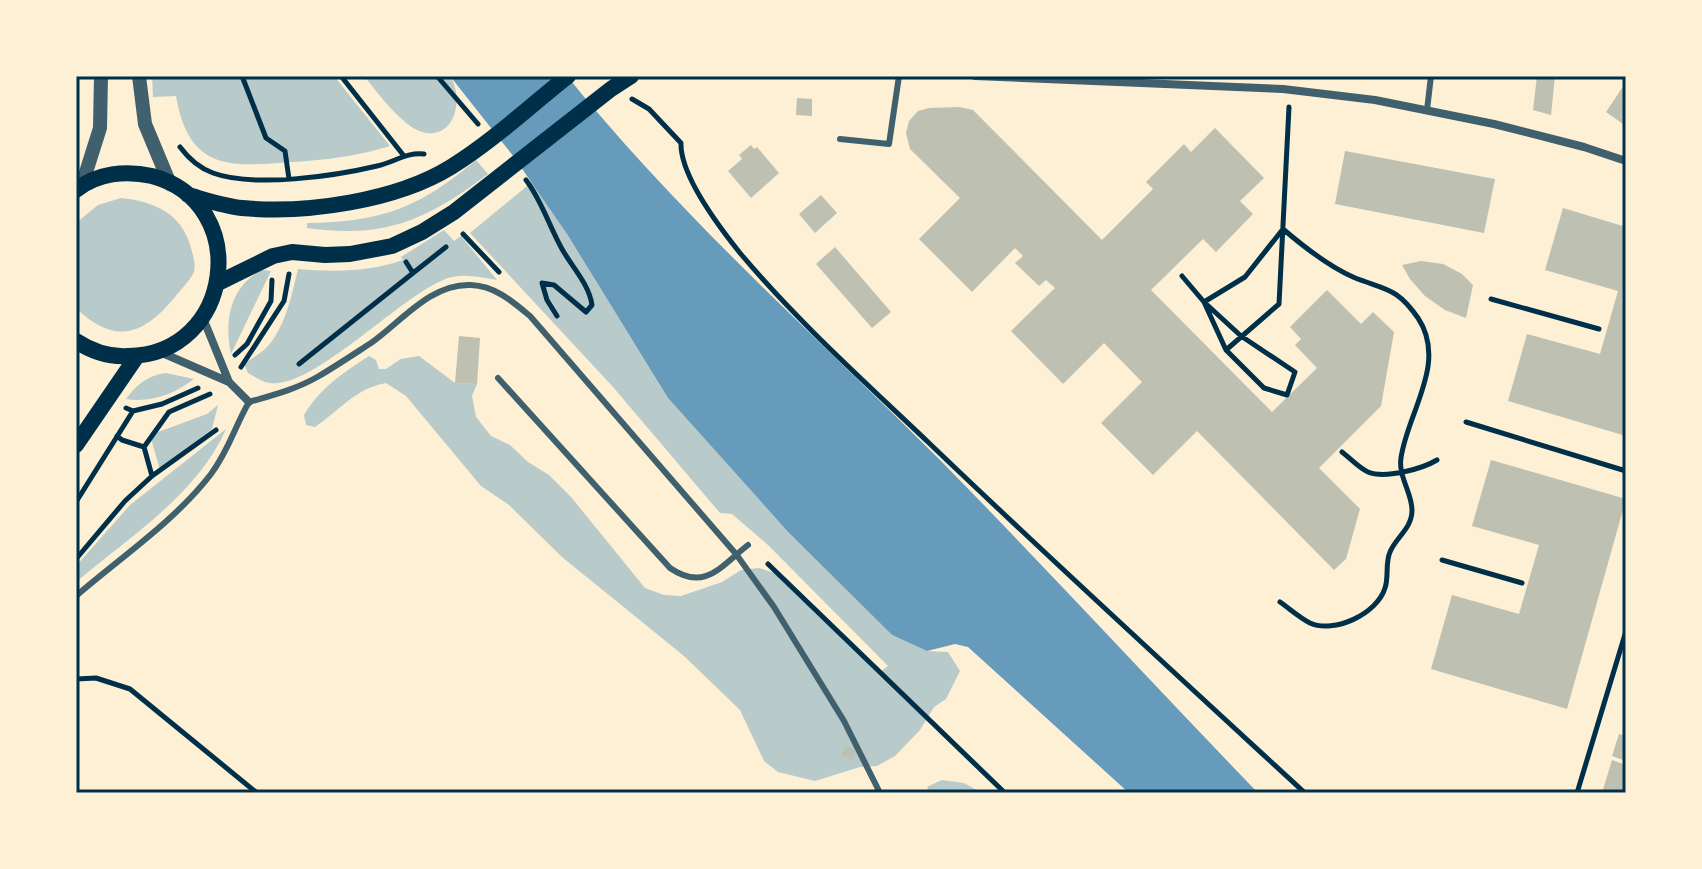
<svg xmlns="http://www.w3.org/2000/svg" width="1702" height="869" font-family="Arial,sans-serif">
	<rect width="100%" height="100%" fill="#fdf0d5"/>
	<!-- green -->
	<path fill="#b9caca" d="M152 76H334L390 146C357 156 326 160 292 162 230 167 189 171 176 96L153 97Z
		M364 76H450C464 97 456 141 422 132 402 126 377 92 364 76Z
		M476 160 488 174C427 220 385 239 307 228V223C382 222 419 208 476 160Z
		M532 182 567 234 668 398 789 533 892 635 927 651 948 652 960 671 946 699 934 707 920 730 895 756 877 766 860 767 815 781 778 772 764 761 740 710 684 656 562 557 509 505 481 486 406 396 386 383C356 388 340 410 315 427L306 425 304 415C320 388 343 373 369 356L376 360 379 369H386L401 359 419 356 455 383 477 384 472 396 476 417 491 436 510 445 528 462 549 475 571 497 645 588 664 595 681 596 722 582 741 570 759 568 778 574 880 672 888 666 768 545 732 514 720 513 613 387 470 233Z
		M121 198C153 201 182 213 191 248 193 255 196 265 194 272 190 281 180 290 175 297 143 336 114 345 76 308V223L98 205Z
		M444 230 454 241 461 236 497 280C480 277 465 273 448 278 402 294 314 389 270 383 263 382 255 377 248 373L244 364C251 359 260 354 266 348 285 329 292 294 298 269 334 272 369 272 403 260L401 257Z
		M262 270 271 271 231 354C224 321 230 286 262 270Z
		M166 373 194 379C175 394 150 403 126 399 136 385 148 375 166 373Z
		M218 405 212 429 160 470 150 435 207 414Z
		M226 429C198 494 128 538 76 582V566L130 505Z
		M942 780 964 783 982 793H930L927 787Z"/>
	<!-- water -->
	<path fill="#669bbc" d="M450 76H567C680 216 814 334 941 461 1048 570 1152 683 1258 793H1129L968 647 955 644 927 651 892 635 789 533 668 398 567 234 514 157Z"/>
	<!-- building -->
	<path fill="#bec0b2" d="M1537 76H1555L1551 115 1533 110Z
		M1622 88 1626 91V126L1606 112Z
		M797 98 812 99V116L796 115Z
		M960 107 973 110 1102 240 1153 189 1146 182 1184 144 1191 152 1215 128 1264 178 1240 201 1253 214 1216 252 1203 239 1151 290 1272 412 1317 368 1295 345 1301 339 1290 327 1327 290 1361 324 1373 312 1394 332 1381 406 1319 468 1360 509 1346 559 1334 570 1197 431 1153 475 1101 423 1142 382 1104 343 1063 384 1011 331 1055 288 1046 280 1039 286 1015 263 1023 256 1015 248 972 292 919 239 960 198 910 149 906 133 909 121 918 111 929 108Z
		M751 145 754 149 757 147 779 173 751 198 728 171 742 159 739 155Z
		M1345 151 1495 179 1484 233 1335 204Z
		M821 195 837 213 815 233 799 214Z
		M1563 208 1626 227V436L1508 401 1527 334 1600 354 1618 291 1545 270Z
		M835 247 891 312 872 328 816 264Z
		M1421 261 1443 264 1462 274 1473 285 1466 318 1445 310 1425 296 1410 279 1402 265Z
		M459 336 480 338 477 384 455 383Z
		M1491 460 1626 499 1567 709 1431 669 1452 595 1519 614 1539 545 1472 526Z
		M1619 734 1626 736V761L1612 756Z
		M846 745 857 752 852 760 841 755Z
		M1612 760 1626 765V793H1602Z"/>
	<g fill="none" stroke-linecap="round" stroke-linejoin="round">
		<!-- path -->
		<path stroke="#003049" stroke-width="5" d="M242 76 266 138 285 151 289 179
			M341 76 404 156
			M437 76 478 124
			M632 99 649 109 681 143C680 176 720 228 740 253 797 321 864 381 928 442 1052 561 1179 677 1305 793
			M180 147C189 159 199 168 213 173 254 188 335 176 377 166 395 162 406 152 424 154
			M526 180C542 201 549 226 562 249 572 267 589 284 592 305L586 312 554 285 542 283 547 300 557 316
			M463 234 499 272
			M406 262 413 273 446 247
			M1182 276 1204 302 1245 277 1283 229C1304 247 1328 266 1353 277 1384 290 1396 286 1418 318 1448 363 1407 413 1401 458 1398 476 1412 493 1412 510 1412 529 1396 537 1390 552 1385 563 1389 577 1385 588 1377 614 1334 634 1310 623 1300 618 1290 609 1280 602
			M1491 299 1599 329
			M1204 302 1241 336 1295 372 1287 395 1264 388 1226 350Z
			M1226 350 1279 304 1289 107
			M235 355 247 344 271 301 272 280
			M299 364 413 273
			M241 367 284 301 289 274
			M126 408 133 411 162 404 198 388
			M1466 422 1626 471
			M117 436 122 440 144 447 152 476
			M144 447 169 412 210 394
			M1342 452C1350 458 1359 468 1368 472 1385 479 1422 469 1437 460
			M76 502 133 411
			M76 559 125 501 152 476 216 430
			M1442 560 1522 583
			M768 564 1005 793
			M76 679 96 678 130 689 257 793
			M1577 793 1626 631"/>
		<!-- service -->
		<path stroke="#3f606c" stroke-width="6" d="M1427 110 1431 76
			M840 139 889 144 899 76
			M498 378 670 568C705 592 721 566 748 545
			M76 596C121 557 175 521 211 474 229 450 235 426 249 402 273 395 297 389 319 376 336 366 354 354 371 343 401 322 431 283 471 285 495 286 512 301 530 316L736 554 774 607 844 721 880 793"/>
		<!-- minor -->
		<path stroke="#3f606c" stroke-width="8" d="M975 76 1283 89 1375 100 1494 124 1584 147 1626 161
			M203 318 229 382 249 402
			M160 352 229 382"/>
		<!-- tertiary -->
		<path stroke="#3f606c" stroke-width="14" d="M139 76 145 124 170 184
			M82 185 100 128 101 76"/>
		<!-- secondary -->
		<path stroke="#003049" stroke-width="16" d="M76 190C97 173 126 170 152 176 253 203 234 355 128 356 110 357 91 351 76 341
			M188 195C206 200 224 206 242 208 306 214 396 201 451 167 493 141 530 106 568 76
			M218 283 273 256 292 252 325 255 350 254 392 246 422 232 454 212 611 89 631 76
			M76 445 137 356"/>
	</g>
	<!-- border -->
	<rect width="1702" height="869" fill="none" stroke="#fdf0d5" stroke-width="156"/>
	<rect x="78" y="78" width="1546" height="713" fill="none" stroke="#003049" stroke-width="3"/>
</svg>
